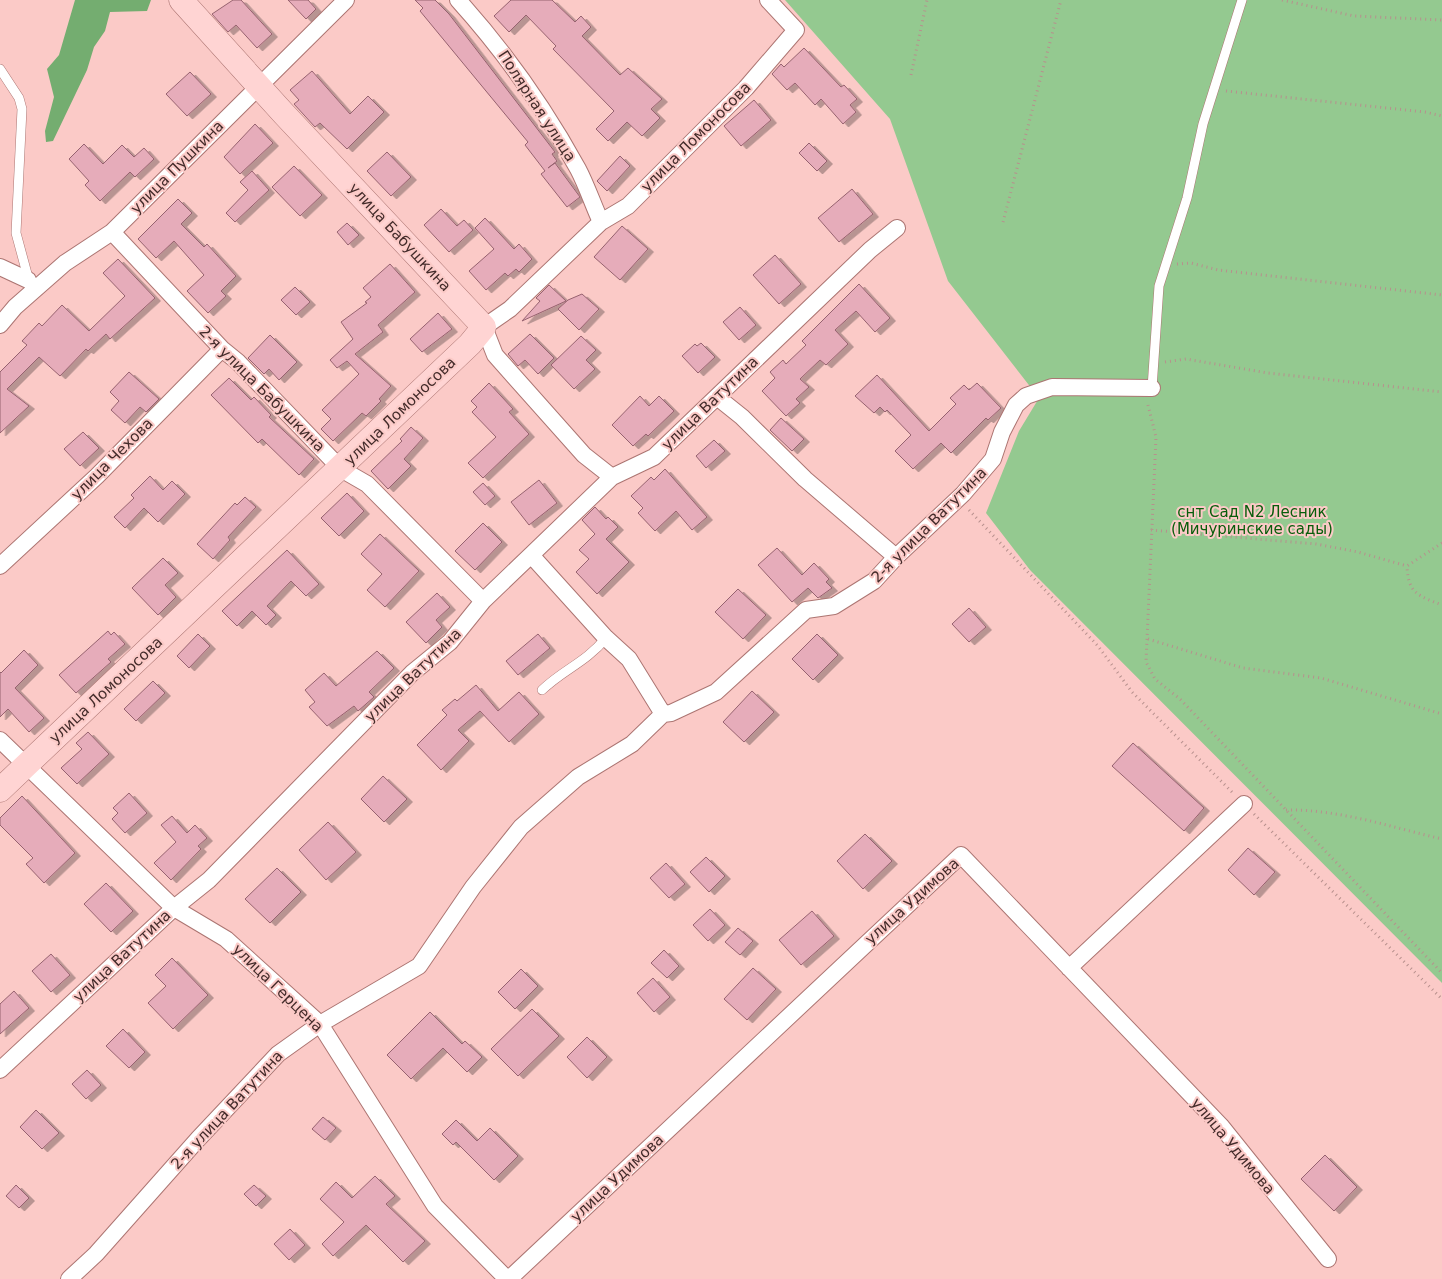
<svg xmlns="http://www.w3.org/2000/svg" width="1442" height="1279" font-family="'DejaVu Sans',sans-serif">
	<defs>
		<filter id="shadow"><feDropShadow dx="5.5" dy="3" stdDeviation="0" flood-color="#0004"/></filter>
	</defs>
	<rect width="100%" height="100%" fill="#fbcac7"/>
	<!-- green -->
	<path fill="#94c990" d="M785 0H1442V983L1030 570 986 513 1019 431 1039 398 948 281 890 119Z"/>
	<!-- forest -->
	<path fill="#74ad70" d="M75 0H151L147 11 110 12 105 31 94 47 87 70 53 141 46 142 45 131 54 97 47 69 59 55Z"/>
	<!-- building -->
	<path fill="#e6acba" stroke="#96626f" filter="url(#shadow)" d="M233 0H241L272 34 257 48 236 25 228 32 212 14Z
		M288 0H308L316 9 306 19Z
		M415 0H435L449 14 555 152 552 154 557 161 548 168 555 163 580 197 567 207 541 174 545 171 525 145 528 142 420 11 423 8Z
		M511 0H552L575 22 581 16 591 27 582 36 620 75 628 68 662 99 651 109 660 118 642 136 627 122 608 141 596 129 614 111 553 49 556 46 526 15 509 32 494 16Z
		M804 48 841 87 844 85 857 99 850 105 856 112 843 124 821 99 815 105 795 83 787 90 772 74 781 64 784 67Z
		M312 71 350 114 368 96 384 112 347 149 320 123 315 127 294 104 299 100 290 90Z
		M190 72 211 94 187 116 166 94Z
		M754 100 771 120 741 146 724 126Z
		M255 124 273 143 240 174 224 157Z
		M809 143 827 161 817 171 799 153Z
		M84 144 103 164 122 145 134 157 144 148 154 159 135 177 130 172 100 201 85 185 89 181 69 159Z
		M387 152 411 177 391 196 367 171Z
		M620 156 630 166 607 191 597 181Z
		M294 166 322 195 300 216 272 187Z
		M252 171 269 190 235 222 226 213 248 190 240 182Z
		M852 189 873 214 839 242 818 218Z
		M178 199 192 213 181 224 204 247 207 244 236 276 221 291 226 296 208 313 187 291 204 275 174 241 156 258 138 239Z
		M441 209 457 226 464 220 473 230 449 252 424 225Z
		M485 218 514 249 519 244 532 259 519 272 516 269 508 276 505 273 486 290 469 271 494 249 475 228Z
		M347 223 359 235 348 245 337 232Z
		M622 226 648 249 620 280 594 257Z
		M775 255 801 284 779 304 753 275Z
		M118 259 155 298 110 339 106 334 88 351 86 349 60 376 39 357 7 389 29 406 0 433V372L27 345 22 341 39 323 42 326 62 305 89 331 125 296 103 273Z
		M390 264 415 292 378 325 383 332 355 354 391 386 379 399 381 401 366 416 362 413 333 441 321 429 331 419 322 410 359 374 347 361 337 368 330 360 353 339 341 322 367 303 365 302 371 297 363 288Z
		M859 284 890 318 875 332 856 311 835 330 848 344 826 365 820 360 800 379 809 387 796 399 800 403 786 416 762 391 775 378 770 372 783 360 786 364 806 345 802 341Z
		M549 285 566 301 522 321 540 301 536 298Z
		M295 287 310 302 296 315 281 300Z
		M582 294 599 309 579 330 558 309 568 300Z
		M740 307 756 325 739 340 723 322Z
		M438 313 452 329 422 352 410 339Z
		M530 334 554 358 538 374 525 360 518 366 508 354Z
		M270 335 297 362 279 380 269 369 264 374 248 358Z
		M581 336 596 350 586 360 595 369 574 389 551 365Z
		M701 343 715 357 698 373 682 356 695 344 697 346Z
		M129 372 159 399 146 412 140 407 125 423 111 410 119 401 110 392Z
		M877 375 929 431 956 404 950 398 964 385 969 390 977 383 1001 408 988 420 986 418 951 453 941 443 913 469 895 451 911 435 887 410 885 412 880 407 874 413 855 396Z
		M229 378 251 400 254 397 271 415 269 417 314 459 299 475 262 439 258 443 211 395Z
		M489 383 513 409 509 412 529 434 483 478 468 463 496 437 472 412 477 407 471 401Z
		M640 396 649 406 659 396 674 411 648 436 646 434 633 446 612 425Z
		M781 418 804 439 792 451 770 430Z
		M411 427 423 438 404 459 411 466 388 489 371 471 402 441 400 439Z
		M83 432 99 448 80 466 64 449Z
		M714 440 725 451 706 468 696 456Z
		M665 469 707 517 692 530 676 511 655 531 638 513 643 508 631 496 651 477 654 480Z
		M150 476 163 490 172 481 185 494 158 522 144 508 125 528 114 517 134 498 131 495Z
		M539 480 557 503 529 525 511 502Z
		M483 483 495 496 485 505 473 492Z
		M347 493 364 511 339 536 321 518Z
		M245 497 256 507 228 537 230 540 213 559 197 544 235 503 237 505Z
		M595 507 606 519 608 517 618 527 606 539 629 562 597 594 576 572 589 559 579 550 595 534 582 520Z
		M483 523 502 542 475 570 455 551Z
		M380 534 419 571 385 607 367 590 382 574 361 554Z
		M777 548 802 575 814 563 829 579 826 582 832 588 818 598 808 588 792 602 758 565Z
		M287 550 319 584 306 596 291 581 267 606 276 615 266 625 252 611 237 626 222 611Z
		M163 558 178 573 165 585 176 597 158 615 132 588Z
		M738 589 766 615 743 639 715 612Z
		M437 593 450 607 436 620 442 627 426 643 406 622Z
		M969 608 986 627 969 642 952 624Z
		M108 631 111 635 114 632 125 644 108 659 111 662 76 693 59 675Z
		M198 634 210 646 189 668 177 656Z
		M538 634 550 648 518 675 506 661Z
		M817 634 838 655 813 680 792 659Z
		M24 650 38 665 15 688 44 718 29 732 8 709 0 717V672L1 673Z
		M377 651 394 668 369 692 374 697 358 711 354 706 327 726 309 707 315 702 305 690 324 673 336 686Z
		M153 681 165 693 136 721 124 709Z
		M476 685 498 711 519 692 539 714 509 742 480 711 458 730 469 741 441 770 417 745 447 715 442 710 455 699 457 701Z
		M752 691 774 712 744 742 723 722Z
		M88 732 109 754 77 784 61 768 82 749 76 743Z
		M1133 743 1204 808 1184 831 1112 766Z
		M383 776 407 799 384 822 361 799Z
		M129 793 147 813 125 833 112 819 118 813 113 808Z
		M22 796 75 853 44 883 26 864 33 858 0 825V818Z
		M172 816 187 833 195 825 207 838 198 846 201 849 171 880 154 863 176 842 161 825Z
		M328 822 356 852 326 880 299 850Z
		M865 834 892 861 863 889 837 861Z
		M1248 848 1275 872 1254 895 1228 870Z
		M706 857 725 876 709 892 690 872Z
		M666 863 685 884 669 898 650 878Z
		M277 868 301 892 270 923 245 899Z
		M106 883 133 911 111 932 84 904Z
		M710 909 725 925 708 941 693 925Z
		M812 911 834 936 801 965 779 940Z
		M738 928 753 941 740 955 725 942Z
		M664 950 679 966 667 978 651 963Z
		M51 954 70 975 51 992 32 971Z
		M172 958 208 995 173 1029 148 1003 166 986 155 975Z
		M753 968 776 989 747 1020 724 999Z
		M521 969 538 986 515 1009 498 992Z
		M653 978 670 997 654 1012 637 993Z
		M14 991 29 1008 0 1034V1004Z
		M532 1009 559 1036 518 1076 491 1049Z
		M430 1012 462 1044 465 1041 482 1057 467 1072 443 1048 411 1079 387 1055Z
		M123 1029 145 1052 129 1068 106 1046Z
		M587 1037 607 1057 587 1078 567 1057Z
		M87 1070 101 1085 86 1099 72 1084Z
		M36 1110 59 1133 42 1149 20 1127Z
		M323 1117 336 1128 325 1140 312 1129Z
		M456 1120 477 1141 490 1128 518 1156 494 1180 456 1142 453 1145 442 1134Z
		M1325 1155 1357 1187 1334 1211 1301 1179Z
		M375 1176 395 1196 386 1204 425 1241 403 1262 366 1225 333 1256 322 1244 344 1222 320 1199 336 1182 352 1198Z
		M16 1185 29 1198 19 1208 6 1196Z
		M254 1185 266 1196 256 1206 244 1194Z
		M290 1229 305 1245 289 1260 274 1244Z"/>
	<g fill="none" stroke-linecap="round" stroke-linejoin="round">
		<defs>
			<path id="lane" d="M0 69 19 98 22 109 16 233 29 281
				M1152 388 1159 286 1187 198 1203 124 1242 0
				M542 690C564 669 585 663 606 638"/>
			<path id="street" d="M458 0C504 51 545 109 578 169 587 186 593 205 601 222
				M112 232 222 349 238 362 341 469 367 484 483 601
				M0 267 28 280
				M0 325 15 307 65 263 112 232 346 0
				M717 397 742 417 805 479 896 557
				M612 477 584 455 495 355 484 327 510 309 601 222 628 206 746 88 796 30 768 0
				M531 555 606 638 629 659 663 714
				M0 566 97 476 222 349
				M0 740 174 908 226 939 320 1024 435 1206 507 1279
				M1069 968 1244 804
				M0 1070 174 908 209 880 412 673 450 642 483 601 531 555 612 477 654 457 870 250 897 228
				M69 1279 96 1254 198 1139 278 1054 320 1024 419 966 473 887 521 827 578 777 632 744 663 714 671 713 716 692 806 610 834 606 874 581 896 557 963 494 993 459 1002 432 1016 405 1026 396 1052 387 1152 388
				M509 1279 961 855 1221 1126 1328 1259"/>
			<path id="secondary" d="M0 790 470 344 484 327 284 114 181 0"/>
		</defs>
		<!-- lane casing -->
		<use href="#lane" stroke="#ac7572" stroke-width="10"/>
		<!-- street casing -->
		<use href="#street" stroke="#ac7572" stroke-width="18"/>
		<!-- secondary casing -->
		<use href="#secondary" stroke="#ac7572" stroke-width="25"/>
		<!-- path -->
		<path stroke="#b7908d" stroke-width="3" stroke-dasharray="1 4" stroke-linecap="butt" d="M1282 0 1354 16 1442 20
			M911 75 927 0
			M1226 91 1425 112 1442 116
			M1003 222 1061 0
			M1177 264 1191 263 1218 270 1442 295
			M1165 362 1186 359 1268 373 1442 392
			M1148 405 1156 437 1146 662 1155 679 1180 699 1442 973
			M969 510 1098 646 1132 692 1232 792
			M1151 530 1316 544 1358 552 1407 566
			M1442 543 1407 566C1408 594 1419 596 1442 605
			M1148 639 1243 668 1321 678 1442 714
			M1286 810C1338 809 1391 827 1442 839
			M1254 814 1442 999"/>
		<!-- lane -->
		<use href="#lane" stroke="#fff" stroke-width="9"/>
		<!-- street -->
		<use href="#street" stroke="#fff" stroke-width="16"/>
		<!-- secondary -->
		<use href="#secondary" stroke="#ffd4d3" stroke-width="24"/>
	</g>
	<g text-anchor="middle" dominant-baseline="central" stroke-width="4" stroke-linejoin="round" paint-order="stroke">
		<!-- street labels -->
		<g font-size="15" fill="#432b2a" stroke="#fbcac7">
			<text transform="translate(537 106) rotate(57)">Полярная улица</text>
			<text transform="translate(696 137) rotate(-45)">улица Ломоносова</text>
			<text transform="translate(177 167) rotate(-45)">улица Пушкина</text>
			<text transform="translate(400 237) rotate(47)">улица Бабушкина</text>
			<text transform="translate(262 389) rotate(45)">2-я улица Бабушкина</text>
			<text transform="translate(710 403) rotate(-44)">улица Ватутина</text>
			<text transform="translate(400 411) rotate(-44)">улица Ломоносова</text>
			<text transform="translate(112 459) rotate(-45)">улица Чехова</text>
			<text transform="translate(929 525) rotate(-45)">2-я улица Ватутина</text>
			<text transform="translate(413 675) rotate(-44)">улица Ватутина</text>
			<text transform="translate(106 690) rotate(-43)">улица Ломоносова</text>
			<text transform="translate(912 901) rotate(-42)">улица Удимова</text>
			<text transform="translate(122 956) rotate(-43)">улица Ватутина</text>
			<text transform="translate(278 988) rotate(44)">улица Герцена</text>
			<text transform="translate(227 1110) rotate(-47)">2-я улица Ватутина</text>
			<text transform="translate(1233 1146) rotate(50)">улица Удимова</text>
			<text transform="translate(617 1178) rotate(-43)">улица Удимова</text>
		</g>
		<!-- park labels -->
		<g font-size="15" fill="#085d0b" stroke="#fbcac7">
			<text x="1252" y="512">снт Сад N2 Лесник<tspan x="1252" dy="17">(Мичуринские сады)</tspan></text>
		</g>
	</g>
</svg>
